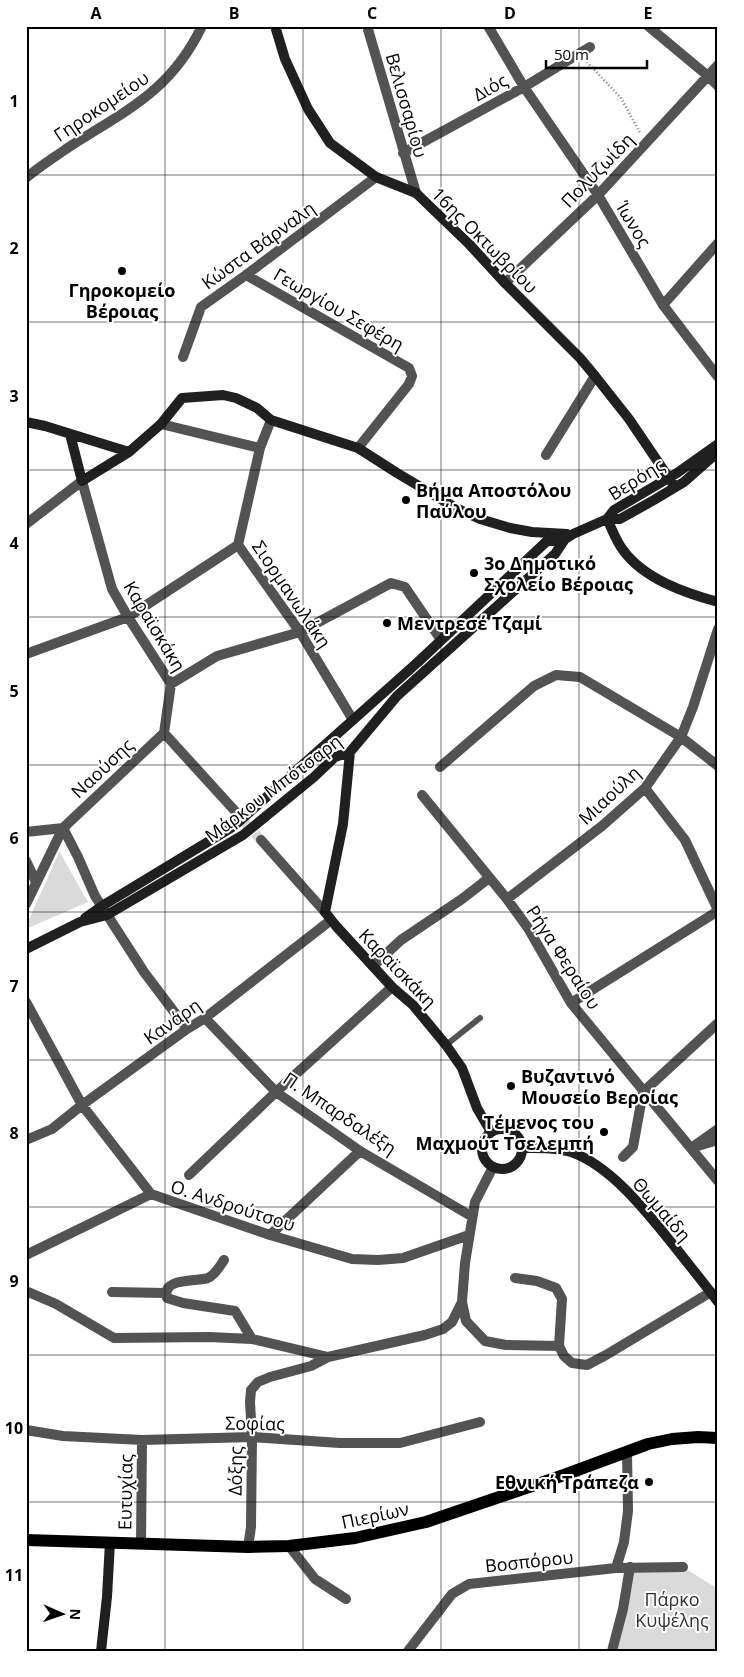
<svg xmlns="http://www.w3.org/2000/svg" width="744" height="1677" font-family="'Open Sans',sans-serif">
	<rect width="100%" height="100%" fill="#fff"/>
	<!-- green -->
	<path fill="#dadada" d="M59 851 88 902 26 929V926L57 857Z
		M630 1567H683L718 1589V1651H612Z"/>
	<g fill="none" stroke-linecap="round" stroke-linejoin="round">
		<!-- street-tunnel -->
		<path stroke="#d9d9d9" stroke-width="10" stroke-dasharray="10 5" stroke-linecap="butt" d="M235 811 261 840"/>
		<!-- path -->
		<path stroke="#757575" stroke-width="2.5" stroke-dasharray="1 2.5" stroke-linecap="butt" d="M587 62 621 98 640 133"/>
		<!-- lane -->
		<path stroke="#535353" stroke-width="6" d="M446 1045 480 1018"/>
		<!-- street -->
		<path stroke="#535353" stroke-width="10" d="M367 26 416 193
			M488 26 524 87 598 195 663 305 718 377
			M648 26 708 76 718 86
			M403 153 524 87 590 47
			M26 178C39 167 52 159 66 149 124 111 170 93 202 26
			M246 275 409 368 412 376 409 384 358 448
			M505 283 598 195 718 65
			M663 305 718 243
			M183 357 201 307 246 275 376 177
			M271 420 260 448 238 545 300 632 353 720
			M161 424 260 448
			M546 455 595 376
			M26 524 82 481 112 589 128 617 171 684 164 733
			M26 654 128 617 238 545
			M171 684 217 656 300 632 391 583 405 587 441 640
			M164 733 235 811
			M440 767 534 686 556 675 580 677 681 737 718 766
			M645 788 685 840 718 910
			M422 795 507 899 528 928 571 1003 718 1181
			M63 828 78 857 95 896 144 972 187 1029
			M26 832 63 828
			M261 840 325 912
			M26 861 36 882
			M507 899 602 826 645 788 681 737 693 707 718 629
			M26 904 63 828 164 733
			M373 966 401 940 462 899 489 878
			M26 1002 82 1105 151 1194 270 1235 352 1259 378 1260 403 1258 469 1235
			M571 1003 718 911
			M205 1018 276 1092 360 1151 471 1216
			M718 1129 691 1148 718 1140
			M26 1140 52 1129 82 1105 187 1029 205 1018 331 920
			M623 1157 633 1147 643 1092 718 1023
			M189 1175 276 1092 392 987
			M270 1235 360 1151
			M26 1255 151 1194
			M224 1260C220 1266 215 1275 208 1278 197 1282 161 1277 167 1298L183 1303 235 1311 252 1339
			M515 1278 537 1281 556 1288 562 1299 559 1346 564 1356 572 1363 587 1365 606 1355 711 1292
			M26 1291 56 1304 114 1338 209 1337 252 1339 328 1357
			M112 1292 165 1293
			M462 1302 466 1321 485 1341 506 1345 559 1346
			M26 1430 63 1436 142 1440 252 1437 340 1443H400L480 1422
			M141 1544 142 1440
			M289 1546 315 1579 346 1599
			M248 1547 251 1527 252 1437 250 1402 251 1390 258 1382 270 1377 311 1366 328 1357 425 1335 443 1329 452 1322 462 1302 465 1263 475 1202 493 1167
			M616 1568 624 1542 628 1511 627 1451
			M408 1651 452 1594 469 1584 616 1568 683 1567
			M612 1651 623 1609 630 1567"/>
		<!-- secondary -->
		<path stroke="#202020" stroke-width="10" d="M275 26 285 59 308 109 330 143 376 177 416 193 469 244 505 283 580 358 595 376 629 419 675 487
			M26 422 45 426 129 452
			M70 434 82 481 129 452 161 424 182 398 223 395 236 398 257 408 271 420 358 448 397 473 456 508 480 519 510 528 532 532 567 534
			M607 519C612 529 616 541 623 550 644 579 685 593 718 602
			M607 519 614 510 677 473 718 444
			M350 752 343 824 325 912 336 926 392 987 413 1005 446 1045 462 1068 477 1108 491 1132
			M85 918 102 906 234 826 418 662 547 541 565 539
			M26 949 80 922 107 915 243 835 314 777 335 757 350 752 397 696 555 554 565 539 573 534 607 519H620L654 500 684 482 718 452
			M482 1149a20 20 0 1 1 40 0a20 20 0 1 1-40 0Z
			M522 1148C538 1148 556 1147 571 1152 612 1166 649 1215 675 1247 689 1265 704 1283 718 1302
			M101 1651 107 1597 110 1542"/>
		<!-- primary -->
		<path stroke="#000" stroke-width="12" d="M26 1540 248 1547 289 1546 355 1538 426 1522 564 1475 648 1444 672 1439 698 1437 718 1438"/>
	</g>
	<!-- grid -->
	<path fill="none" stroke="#000" stroke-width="1" stroke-opacity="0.55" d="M165 26V1651M303 26V1651M441 26V1651M579 26V1651M26 175H718M26 322H718M26 470H718M26 617H718M26 765H718M26 912H718M26 1060H718M26 1207H718M26 1355H718M26 1502H718"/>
	<!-- markers -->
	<g fill="#000" stroke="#fff" stroke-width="2">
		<circle cx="122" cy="271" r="5"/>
		<circle cx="406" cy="500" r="5"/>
		<circle cx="474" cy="573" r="5"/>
		<circle cx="387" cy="623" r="5"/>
		<circle cx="511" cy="1086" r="5"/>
		<circle cx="604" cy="1132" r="5"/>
		<circle cx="649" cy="1482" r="5"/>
	</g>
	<g text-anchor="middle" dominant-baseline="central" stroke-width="4" stroke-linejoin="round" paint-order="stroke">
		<!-- street labels -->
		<g font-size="18" fill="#000" stroke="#fff">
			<text transform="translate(490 87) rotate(-29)">Διός</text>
			<text transform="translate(407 105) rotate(74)">Βελισσαρίου</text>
			<text transform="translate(101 106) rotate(-34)">Γηροκομείου</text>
			<text transform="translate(597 170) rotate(-46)">Πολυζωίδη</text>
			<text transform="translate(634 224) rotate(59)">Ίωνος</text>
			<text transform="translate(485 240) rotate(45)">16ης Οκτωβρίου</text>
			<text transform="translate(258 245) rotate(-36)">Κώστα Βάρναλη</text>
			<text transform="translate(339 309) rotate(30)">Γεωργίου Σεφέρη</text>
			<text transform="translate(636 479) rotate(-32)">Βερόης</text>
			<text transform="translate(292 594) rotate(56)">Σιορμανωλάκη</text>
			<text transform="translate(155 626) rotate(59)">Καραϊσκάκη</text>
			<text transform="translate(102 768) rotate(-43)">Ναούσης</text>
			<text transform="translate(273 788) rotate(-37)">Μάρκου Μπότσαρη</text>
			<text transform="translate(609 795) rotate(-43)">Μιαούλη</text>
			<text transform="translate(564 957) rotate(57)">Ρήγα Φεραίου</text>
			<text transform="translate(398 968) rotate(46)">Καραϊσκάκη</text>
			<text transform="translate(172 1021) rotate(-35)">Κανάρη</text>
			<text transform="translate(340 1113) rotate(34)">Π. Μπαρδαλέξη</text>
			<text transform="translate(233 1205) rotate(18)">Ο. Ανδρούτσου</text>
			<text transform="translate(662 1209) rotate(49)">Θωμαίδη</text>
			<text transform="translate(255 1423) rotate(1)">Σοφίας</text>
			<text transform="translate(235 1471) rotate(-89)">Δόξης</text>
			<text transform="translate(125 1492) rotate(-89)">Ευτυχίας</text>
			<text transform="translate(375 1515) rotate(-12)">Πιερίων</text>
			<text transform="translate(529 1561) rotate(-6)">Βοσπόρου</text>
		</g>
		<!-- poi labels -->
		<g font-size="18" font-weight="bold" fill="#000" stroke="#fff" text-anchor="start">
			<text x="122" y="290" text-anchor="middle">Γηροκομείο<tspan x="122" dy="21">Βέροιας</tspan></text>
			<text x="416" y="490">Βήμα Αποστόλου<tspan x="416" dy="21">Παύλου</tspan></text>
			<text x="484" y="563">3ο Δημοτικό<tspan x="484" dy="21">Σχολείο Βέροιας</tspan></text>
			<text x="397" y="623">Μεντρεσέ Τζαμί</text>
			<text x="521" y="1076">Βυζαντινό<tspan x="521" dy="21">Μουσείο Βεροίας</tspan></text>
			<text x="594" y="1122" text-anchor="end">Τέμενος του<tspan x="594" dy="21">Μαχμούτ Τσελεμπή</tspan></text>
			<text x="639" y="1482" text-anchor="end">Εθνική Τράπεζα</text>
		</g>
		<!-- park labels -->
		<g font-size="18" fill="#313131" stroke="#fff">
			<text x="672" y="1599">Πάρκο<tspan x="672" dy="21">Κυψέλης</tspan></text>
		</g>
	</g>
	<!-- border -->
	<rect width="744" height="1677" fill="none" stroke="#ffffff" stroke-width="55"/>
	<!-- north arrow -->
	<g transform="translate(62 1614) rotate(92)" stroke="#ffffff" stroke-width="4" paint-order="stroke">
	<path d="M0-4L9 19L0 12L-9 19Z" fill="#000000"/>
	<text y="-8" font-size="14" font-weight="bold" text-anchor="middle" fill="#000000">N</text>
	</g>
	<!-- scale -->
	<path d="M546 60v8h101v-8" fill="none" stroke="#000000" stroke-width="2.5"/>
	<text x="554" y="60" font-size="15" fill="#000000" stroke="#ffffff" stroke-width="4" paint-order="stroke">50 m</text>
	<rect x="28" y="28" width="688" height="1622" fill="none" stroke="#000" stroke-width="2"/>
	<g font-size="16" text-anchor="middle" font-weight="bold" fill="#000">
		<text x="96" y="19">A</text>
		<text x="234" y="19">B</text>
		<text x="372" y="19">C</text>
		<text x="510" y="19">D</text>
		<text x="648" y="19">E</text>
		<text x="14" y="107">1</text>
		<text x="14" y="254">2</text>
		<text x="14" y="402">3</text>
		<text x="14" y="549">4</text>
		<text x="14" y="697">5</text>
		<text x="14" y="844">6</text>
		<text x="14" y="992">7</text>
		<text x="14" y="1139">8</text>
		<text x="14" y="1287">9</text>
		<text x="14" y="1434">10</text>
		<text x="14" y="1581">11</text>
	</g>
</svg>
